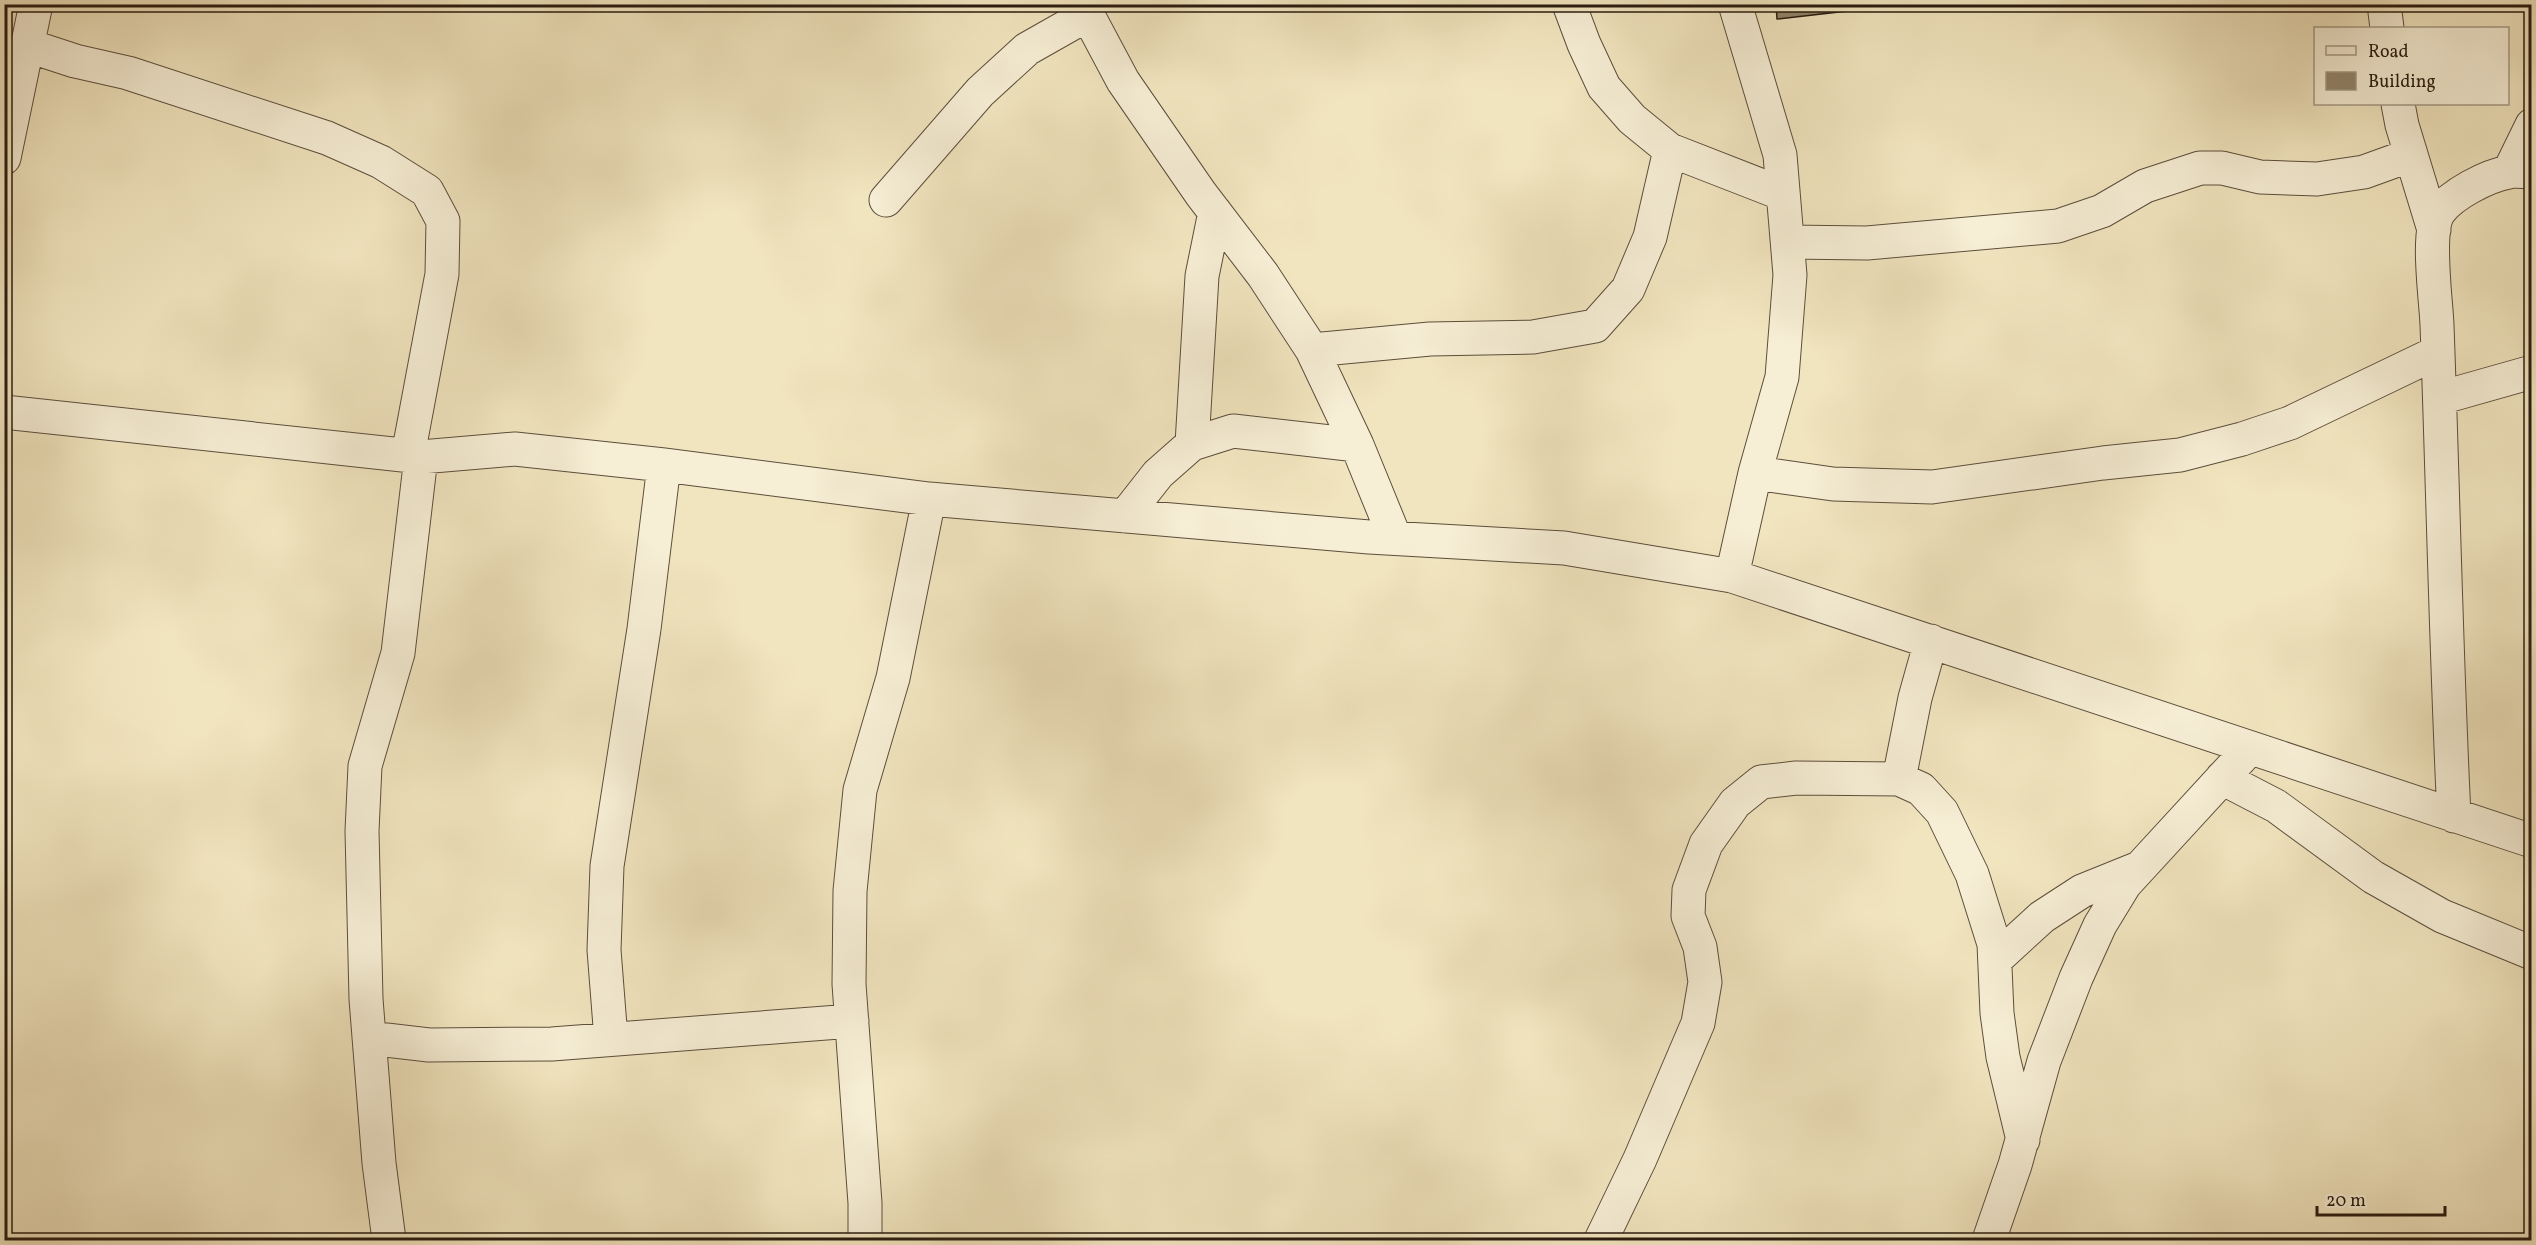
<svg xmlns="http://www.w3.org/2000/svg" width="2536" height="1245" font-family="Vollkorn,serif">
	<rect width="100%" height="100%" fill="#f1e5bf"/>
	<filter id="stains"><feTurbulence type="fractalNoise" baseFrequency=".00333" numOctaves="4"/><feColorMatrix values="0 0 0 0 .2 0 0 0 0 .09 0 0 0 0 .02 0 0 0 .5 -.17"/></filter>
	<radialGradient id="worn" r=".72"><stop offset=".6" stop-color="#630" stop-opacity="0"/><stop offset="1" stop-color="#630" stop-opacity=".3"/></radialGradient>
	<!-- building -->
	<path fill="#91856b" stroke="#2a1c11" stroke-width="1.5" d="M1776 4H1856V10L1777 19Z"/>
	<g fill="none" stroke-linecap="round" stroke-linejoin="round">
		<defs>
			<path id="street" d="M1082 4 1123 81 1201 194 1263 275 1312 350 1357 445 1395 538
				M1569 4 1584 44 1604 87 1632 119 1670 150 1783 194
				M2384 4 2387 28
				M26 45 75 61 128 73 327 138 381 162 427 191 443 221 442 274 408 455
				M2398 104 2402 125 2434 230
				M4 158 36 4
				M2509 172 2532 125
				M886 200 980 92 1027 49 1087 15
				M1788 242 1867 243 2058 226 2102 211 2145 186 2200 168H2222L2260 177 2317 179 2364 172 2411 155
				M1312 350 1430 339 1533 337 1595 326 1628 289 1650 237 1670 150
				M2440 398 2532 372
				M4 412 421 457 515 449 664 465 929 499 1369 537 1564 548 1732 576 2532 841
				M1192 444 1202 276 1215 212
				M1755 473 1833 484 1932 487 2103 463 2180 455 2242 439 2290 423 2438 352
				M1125 516 1158 474 1192 444 1233 431 1357 445
				M1732 576 1755 473 1782 377 1790 275 1780 155 1735 4
				M2222 778 2276 806 2373 877 2442 916 2532 953
				M1899 779 1915 698 1931 641
				M2454 816C2446 652 2443 488 2437 325 2436 299 2426 232 2439 212 2452 194 2487 176 2509 172 2516 170 2524 172 2532 172
				M1995 960 2042 917 2082 891 2139 868
				M369 1038 429 1045 552 1044 852 1021
				M611 1039 604 950 607 866 644 629 664 465
				M389 1240 379 1163 366 999 362 831 365 766 398 653 421 457
				M865 1240V1203L849 984 850 891 860 790 893 678 929 499
				M1601 1240 1640 1159 1698 1023 1705 982 1700 947 1688 916 1689 890 1706 844 1735 803 1761 782 1796 778 1899 779 1921 789 1942 812 1972 874 1994 944 1997 1013 2003 1057 2023 1140
				M1989 1240 2015 1165 2044 1061 2076 978 2100 925 2125 884 2250 748"/>
		</defs>
		<!-- street casing -->
		<use href="#street" stroke="#5c4e3c" stroke-width="35"/>
		<!-- street -->
		<use href="#street" stroke="#f6eed5" stroke-width="33"/>
	</g>
	<!-- margin -->
	<rect width="2536" height="1245" fill="none" stroke="#f1e5bf" stroke-width="24"/>
	<rect x="6" y="6" width="2524" height="1233" fill="none" stroke="#2a1c11" stroke-width="3"/>
	<rect x="12" y="12" width="2512" height="1221" fill="none" stroke="#2a1c11" stroke-width="1.5"/>
	<!-- legend -->
	<rect x="2314" y="27" width="195" height="78" fill="#f6eed5" stroke="#a49a87" stroke-width="1.5"/>
	<rect x="2326" y="46" width="30" height="9" fill="#f6eed5" stroke="#a49a87" stroke-width="1.5"/>
	<text x="2368" y="57" font-size="18" fill="#2a1c11">Road</text>
	<rect x="2326" y="72" width="30" height="18" fill="#91856b" stroke="#a49a87" stroke-width="1.5"/>
	<text x="2368" y="87" font-size="18" fill="#2a1c11">Building</text>
	<!-- scale -->
	<path d="M2317 1206v9h128v-9" fill="none" stroke="#2a1c11" stroke-width="3"/>
	<text x="2326" y="1206" font-size="18" fill="#2a1c11" stroke="#f6eed5" stroke-width="4.5" paint-order="stroke">20 m</text>
	<rect width="100%" height="100%" filter="url(#stains)"/>
	<rect width="100%" height="100%" fill="url(#worn)"/>
</svg>
